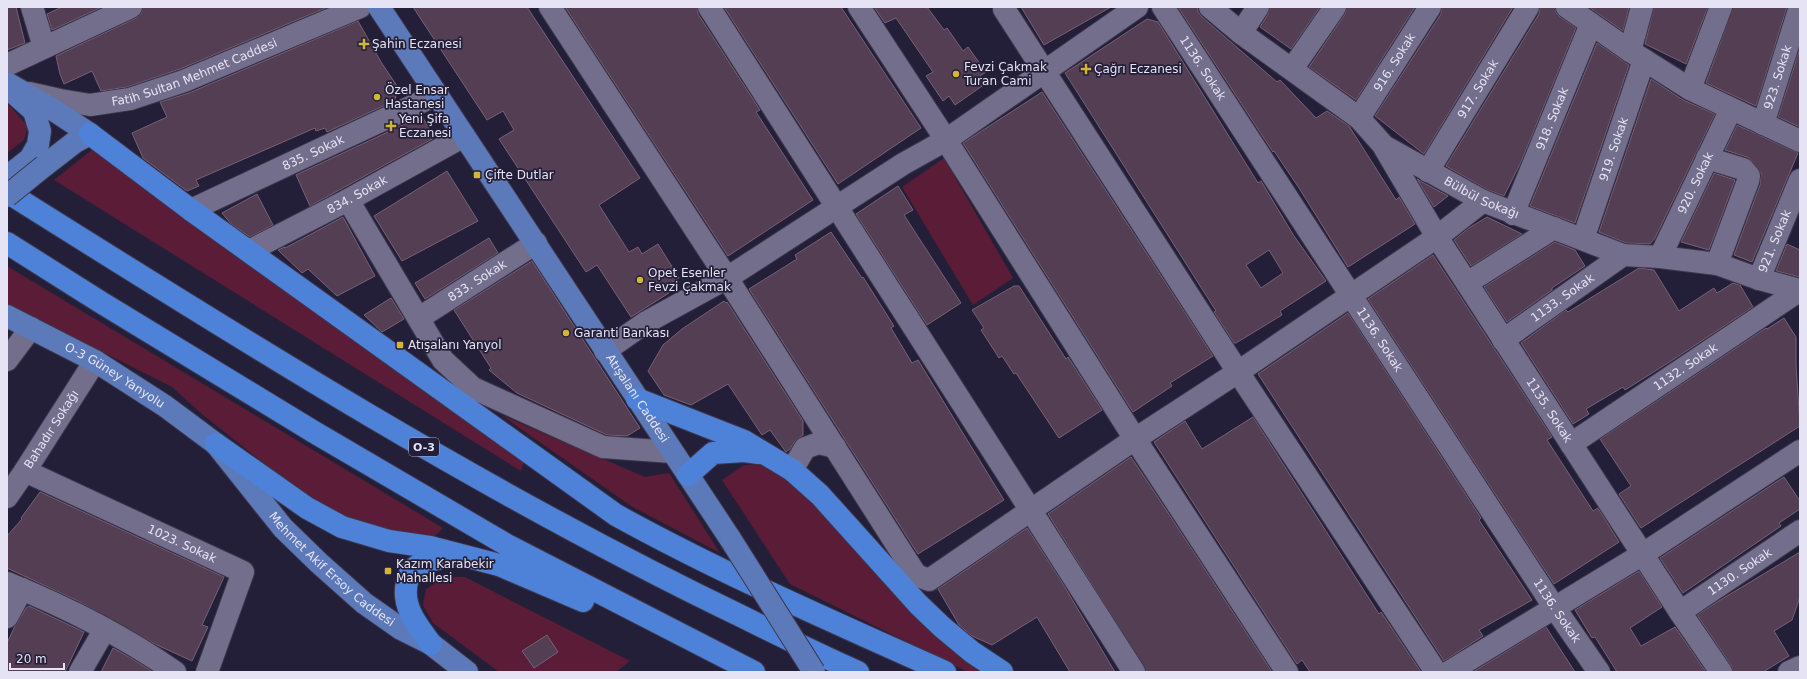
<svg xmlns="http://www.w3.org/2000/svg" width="1807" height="679" font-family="'DejaVu Sans',sans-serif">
	<rect width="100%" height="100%" fill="#241f38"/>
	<!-- green -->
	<path fill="#5a1c36" d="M7 103 28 126 24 140 7 153Z
		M93 149 525 458 521 471 54 180Z
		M944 158 1013 278 973 305 902 187Z
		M7 266 443 528 431 540 339 516 290 484 203 415 172 387 7 304Z
		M501 415 645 477 669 473 720 553 631 506Z
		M761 464 782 470 985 672H968L790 584 722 480 744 465Z
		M445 577H465L630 661 616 672H499L433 623 423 605 426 589Z"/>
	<!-- building -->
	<path fill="#533e54" stroke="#776078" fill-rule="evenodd" d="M7 7H16L25 43 7 50Z
		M62 7H102L52 30 47 14Z
		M143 7H328L180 69 127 87 101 91 92 71 64 84 60 74 56 56 136 18 141 14Z
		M413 7H527L640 178 599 205 629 252 638 247 642 254 658 244 679 278 665 287 669 293 631 317 597 265 586 272 499 139 514 130 503 111 487 120Z
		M565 7H697L698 14 760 110 756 112 813 200 728 256Z
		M724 7H841L921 128 838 184Z
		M874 7H927L944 30 947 28 963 51 968 47 986 72 980 76 985 84 955 105 949 96 943 101 926 76 933 72 896 18 885 23Z
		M1021 7H1111L1044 45Z
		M1178 7H1198V12L1202 17 1277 82 1280 80 1316 118 1327 111 1349 126 1396 200 1399 197 1415 224 1348 267 1299 188 1274 151 1273 152Z
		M1270 7H1320L1291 49 1260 27 1268 14Z
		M1347 7H1415L1356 100 1309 67 1345 14Z
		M1442 7H1513L1424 154 1375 116 1441 14Z
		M1540 7H1555L1556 13 1560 17 1576 28 1521 162 1504 196 1488 190 1446 166 1539 14Z
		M1589 7H1629L1623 31Z
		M1654 7H1708L1686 64 1645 44Z
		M1733 7H1787L1756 106 1706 83Z
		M1147 19 1158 22 1258 183 1261 181 1294 236 1326 281 1280 311 1282 315 1236 343H1234L1214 312 1216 311 1065 73ZM1269 250 1283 273 1261 288 1246 265Z
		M358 21 381 62 399 89 394 101 327 132 325 128 316 131 315 128 196 180 199 186 187 191 143 158 132 133 167 117 160 102 189 93Z
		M1597 43 1629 65 1575 223 1530 206Z
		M1800 48V127L1778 117Z
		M1651 79 1683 100 1715 114 1655 238 1650 244 1626 243 1599 232Z
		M1042 92 1213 356 1170 383 1172 386 1133 412 963 143Z
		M422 116 434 138 310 206 296 175Z
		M1737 125 1798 153 1752 262 1734 255 1760 185 1761 173 1752 161 1747 157 1725 150Z
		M447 171 478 221 402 261 374 216Z
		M1714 173 1735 180 1709 250 1681 242Z
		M1417 179 1422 182 1448 196 1434 207Z
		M898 186 913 210 904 215 961 303 927 325 856 214Z
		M257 194 273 225 250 237 231 224 222 213Z
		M343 217 375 276 337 296 308 269 302 273 278 250 285 247V248Z
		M1487 217 1522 234 1471 266 1454 240 1469 228Z
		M831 232 862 278 863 277 894 326 891 328 912 363 918 360 1004 500 918 554 749 289 797 259 795 255Z
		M489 238 498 253 425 299 415 283Z
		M1555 242 1575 250 1585 266 1552 288V290L1507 322 1484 287Z
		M1787 244 1800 250V277L1776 271Z
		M1433 255 1552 437 1547 440 1593 511 1598 508 1619 542 1554 584 1368 299Z
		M532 261 640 428 627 436 607 435 517 393 489 370 491 368 454 310Z
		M1639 268 1654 270 1679 311 1714 288 1717 293 1733 283 1740 285 1753 307 1671 361 1625 390 1623 387 1586 409 1589 414 1573 424 1521 343 1566 310 1568 312Z
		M1014 286H1019L1066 359 1068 357 1102 410 1059 438 1016 373 1014 374 1002 356 999 358 981 330 984 328 972 310Z
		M391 298 404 319 382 332 364 315Z
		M724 301 726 303 727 302 803 421V435L795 441 790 449 786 452 770 430 762 435 728 384 691 405 664 395 648 371 663 345 682 329Z
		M1348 313 1481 518 1479 520 1532 600 1479 630 1483 636 1444 661 1258 374Z
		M1784 318 1796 337V365L1800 426 1641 528 1619 494 1631 486 1600 439 1766 328 1767 329Z
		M1253 417 1379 614 1381 612 1421 672H1310L1302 660 1297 664 1154 442 1185 421 1202 449Z
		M1131 457 1159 499 1272 672H1147L1048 514Z
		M1784 477 1800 501V509L1779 523 1781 526 1683 593 1660 558Z
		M40 492 224 577 202 625 208 627 192 661 157 645 78 601 7 568V536L22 519 21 518Z
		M1027 528 1060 579 1115 672H1070L1037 617 992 645 972 636 959 625 938 589Z
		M1800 552V597L1792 620 1774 631 1789 656 1763 672H1733L1731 665 1697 615 1722 599Z
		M1639 571 1662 607 1630 628 1641 646 1675 627 1706 672H1617L1595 637 1592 638 1575 610Z
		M29 606 84 632 65 672H7V643L14 628 26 608Z
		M1546 627 1575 672H1473Z
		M547 635 558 652 534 668 522 651Z
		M113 648 129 657 153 672H101Z"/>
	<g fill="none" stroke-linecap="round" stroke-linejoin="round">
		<defs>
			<g id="minor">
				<path d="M32 7 44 47"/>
				<path d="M550 7 727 278 916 575 929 580 1135 439 1238 372 1437 237 1483 201"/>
				<path d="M709 7 1134 672"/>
				<path d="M859 7 946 140 1135 439 1287 672"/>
				<path id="s1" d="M1163 7 1554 607 1599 672"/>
				<path id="s2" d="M1210 7 1241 33 1359 118 1384 146 1483 201 1623 255 1660 257 1717 264 1759 279 1800 290"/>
				<path d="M1567 7 1630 51 1690 89 1800 141"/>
				<path d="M1004 9 1238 372 1436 672"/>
				<path d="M1241 33 1258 7"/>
				<path d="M1630 51 1642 7"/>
				<path d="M7 65 131 7"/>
				<path d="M1292 69 1335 7"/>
				<path d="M1690 89 1721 7"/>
				<path id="s3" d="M29 93 60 100 90 105 130 99 184 81 360 7"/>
				<path id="s4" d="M1359 118 1430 7"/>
				<path id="s5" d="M1763 124 1800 7"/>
				<path id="s6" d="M1384 147 1437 237 1680 612 1721 672"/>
				<path d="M1707 158 1743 169 1749 176 1748 181 1717 264"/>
				<path id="s7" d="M1428 171 1528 7"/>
				<path d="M348 200 443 360 473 388 603 447 672 452"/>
				<path id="s8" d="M191 210 436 95"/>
				<path id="s9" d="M1513 214 1591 24"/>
				<path id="s10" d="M1583 239 1644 60"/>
				<path id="s11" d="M249 251 348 200 464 136"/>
				<path id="s12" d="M1660 257 1731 109"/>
				<path id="s13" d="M1759 279 1800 180"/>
				<path d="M1467 283 1554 228"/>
				<path id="s14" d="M419 318 536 243"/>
				<path id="s15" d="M1503 340 1623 255"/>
				<path d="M605 351 645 323 727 278 903 164 946 140 1137 7"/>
				<path d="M7 360 31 328"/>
				<path id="s16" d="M1571 444 1800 290"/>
				<path d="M792 470 805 448 819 443 835 447"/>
				<path id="s17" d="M25 471 243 572 207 672"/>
				<path id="s18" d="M7 497 25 471 95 361"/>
				<path d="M7 583C64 606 125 637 175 672"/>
				<path id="s19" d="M1680 612 1800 531"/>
				<path d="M7 617 22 589"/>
				<path d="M80 672 105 629"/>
				<path d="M1449 672 1643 554 1800 451"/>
				<path d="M1789 672 1800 667"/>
			</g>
			<g id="major">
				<path id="s20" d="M379 7 731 540"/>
				<path d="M7 83 52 109 90 134 75 142 44 166"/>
				<path d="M7 177 30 159 38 145 40 131 34 111 16 95"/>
				<path id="s21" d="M7 316 95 361 165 406 216 444 283 528 319 563 364 603 401 629 431 644 467 672"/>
			</g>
			<path id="highway" d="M90 134 191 210 616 515C723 574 834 622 945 672
				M7 192C247 343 487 494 743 617 781 636 819 655 858 672
				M7 243 102 303 314 432 507 545 754 672
				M637 399 744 441 792 470 820 495 918 604 942 627 972 652 1002 672
				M216 444 307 508 342 527 389 541 430 547 499 565 583 601
				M688 475 713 453 744 451 759 453
				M431 644C418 626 401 607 407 582 408 578 409 572 413 569 423 560 441 558 454 556"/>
		</defs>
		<!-- minor casing -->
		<use href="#minor" stroke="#3d384d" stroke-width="24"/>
		<!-- major casing -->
		<use href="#major" stroke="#3d384d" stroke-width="24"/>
		<!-- highway casing -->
		<use href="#highway" stroke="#3d384d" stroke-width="24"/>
		<!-- minor -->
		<use href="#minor" stroke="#736e8c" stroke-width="22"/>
		<!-- major -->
		<use href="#major" stroke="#5c7aba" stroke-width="22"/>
		<!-- highway -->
		<use href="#highway" stroke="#4d82d8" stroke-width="22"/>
		<defs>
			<path id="major-bridge" d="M7 196 44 166
				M731 540 814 672"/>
		</defs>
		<!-- major-bridge casing -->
		<use href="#major-bridge" stroke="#3d384d" stroke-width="24" stroke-linecap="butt"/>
		<!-- major-bridge -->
		<use href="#major-bridge" stroke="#5c7aba" stroke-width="22"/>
	</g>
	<!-- markers -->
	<g fill="#d2b736" stroke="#241f38" stroke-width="1.5">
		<path d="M362 38h4v4h4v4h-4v4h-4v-4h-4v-4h4z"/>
		<path d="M1084 63h4v4h4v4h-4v4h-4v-4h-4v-4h4z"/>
		<circle cx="956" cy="74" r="4"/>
		<circle cx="377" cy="97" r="4"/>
		<path d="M389 120h4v4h4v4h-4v4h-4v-4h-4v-4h4z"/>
		<rect x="473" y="171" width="8" height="8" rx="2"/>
		<circle cx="640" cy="280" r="4"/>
		<circle cx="566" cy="333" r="4"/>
		<rect x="396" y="341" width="8" height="8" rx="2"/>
		<rect x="384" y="567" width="8" height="8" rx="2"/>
	</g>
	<g text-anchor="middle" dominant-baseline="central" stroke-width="3.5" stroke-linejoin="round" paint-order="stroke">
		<!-- shield labels -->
		<rect fill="#241f38" stroke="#aba8bc" stroke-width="1" x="409" y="438" width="30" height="18" rx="3"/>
		<g font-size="11" font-weight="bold" fill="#e5e3f4">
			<text x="424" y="447">O-3</text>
		</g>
		<!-- poi labels -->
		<g font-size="12" fill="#e5e3f4" stroke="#241f38" text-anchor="start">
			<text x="372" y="44">Şahin Eczanesi</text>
			<text x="964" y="67">Fevzi Çakmak<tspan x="964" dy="14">Turan Cami</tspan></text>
			<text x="1094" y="69">Çağrı Eczanesi</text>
			<text x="385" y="90">Özel Ensar<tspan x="385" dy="14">Hastanesi</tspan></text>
			<text x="399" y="119">Yeni Şifa<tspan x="399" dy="14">Eczanesi</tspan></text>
			<text x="485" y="175">Çifte Dutlar</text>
			<text x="648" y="273">Opet Esenler<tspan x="648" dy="14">Fevzi Çakmak</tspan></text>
			<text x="574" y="333">Garanti Bankası</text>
			<text x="408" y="345">Atışalanı Yanyol</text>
			<text x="396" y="564">Kazım Karabekir<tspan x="396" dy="14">Mahallesi</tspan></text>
		</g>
		<!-- street labels -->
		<g font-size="12" fill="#e5e3f4" stroke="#241f38">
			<text stroke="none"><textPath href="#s4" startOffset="66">916. Sokak</textPath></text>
			<text stroke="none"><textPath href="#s1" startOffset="73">1136. Sokak</textPath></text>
			<text stroke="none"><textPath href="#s3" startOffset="172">Fatih Sultan Mehmet Caddesi</textPath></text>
			<text stroke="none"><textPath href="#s5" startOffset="49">923. Sokak</textPath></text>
			<text stroke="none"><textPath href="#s7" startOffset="96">917. Sokak</textPath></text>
			<text stroke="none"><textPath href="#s9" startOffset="103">918. Sokak</textPath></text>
			<text stroke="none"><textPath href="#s10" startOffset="95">919. Sokak</textPath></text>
			<text stroke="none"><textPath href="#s8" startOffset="135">835. Sokak</textPath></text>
			<text stroke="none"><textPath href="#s12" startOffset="82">920. Sokak</textPath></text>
			<text stroke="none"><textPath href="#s11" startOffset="122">834. Sokak</textPath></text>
			<text stroke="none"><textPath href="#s2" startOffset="334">Bülbül Sokağı</textPath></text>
			<text stroke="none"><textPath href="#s13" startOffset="41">921. Sokak</textPath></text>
			<text stroke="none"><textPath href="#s14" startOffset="69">833. Sokak</textPath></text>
			<text stroke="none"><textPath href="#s15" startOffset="73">1133. Sokak</textPath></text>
			<text stroke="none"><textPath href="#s1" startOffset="397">1136. Sokak</textPath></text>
			<text stroke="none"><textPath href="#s16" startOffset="138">1132. Sokak</textPath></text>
			<text stroke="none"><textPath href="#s21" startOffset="123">O-3 Güney Yanyolu</textPath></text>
			<text stroke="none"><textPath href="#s20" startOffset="469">Atışalanı Caddesi</textPath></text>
			<text stroke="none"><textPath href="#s6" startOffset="311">1135. Sokak</textPath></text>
			<text stroke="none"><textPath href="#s18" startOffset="81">Bahadır Sokağı</textPath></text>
			<text stroke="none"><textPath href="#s17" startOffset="173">1023. Sokak</textPath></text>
			<text stroke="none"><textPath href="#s21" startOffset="417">Mehmet Akif Ersoy Caddesi</textPath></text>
			<text stroke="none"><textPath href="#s19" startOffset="72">1130. Sokak</textPath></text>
			<text stroke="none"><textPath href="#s1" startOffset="721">1136. Sokak</textPath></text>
		</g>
	</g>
	<!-- border -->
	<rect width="1807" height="679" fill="none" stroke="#e5e3f4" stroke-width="16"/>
	<!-- scale -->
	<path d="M10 663v6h54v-6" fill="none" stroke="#e5e3f4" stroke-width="2"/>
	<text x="16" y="663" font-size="12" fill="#e5e3f4" stroke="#241f38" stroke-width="3" paint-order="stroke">20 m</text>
</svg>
